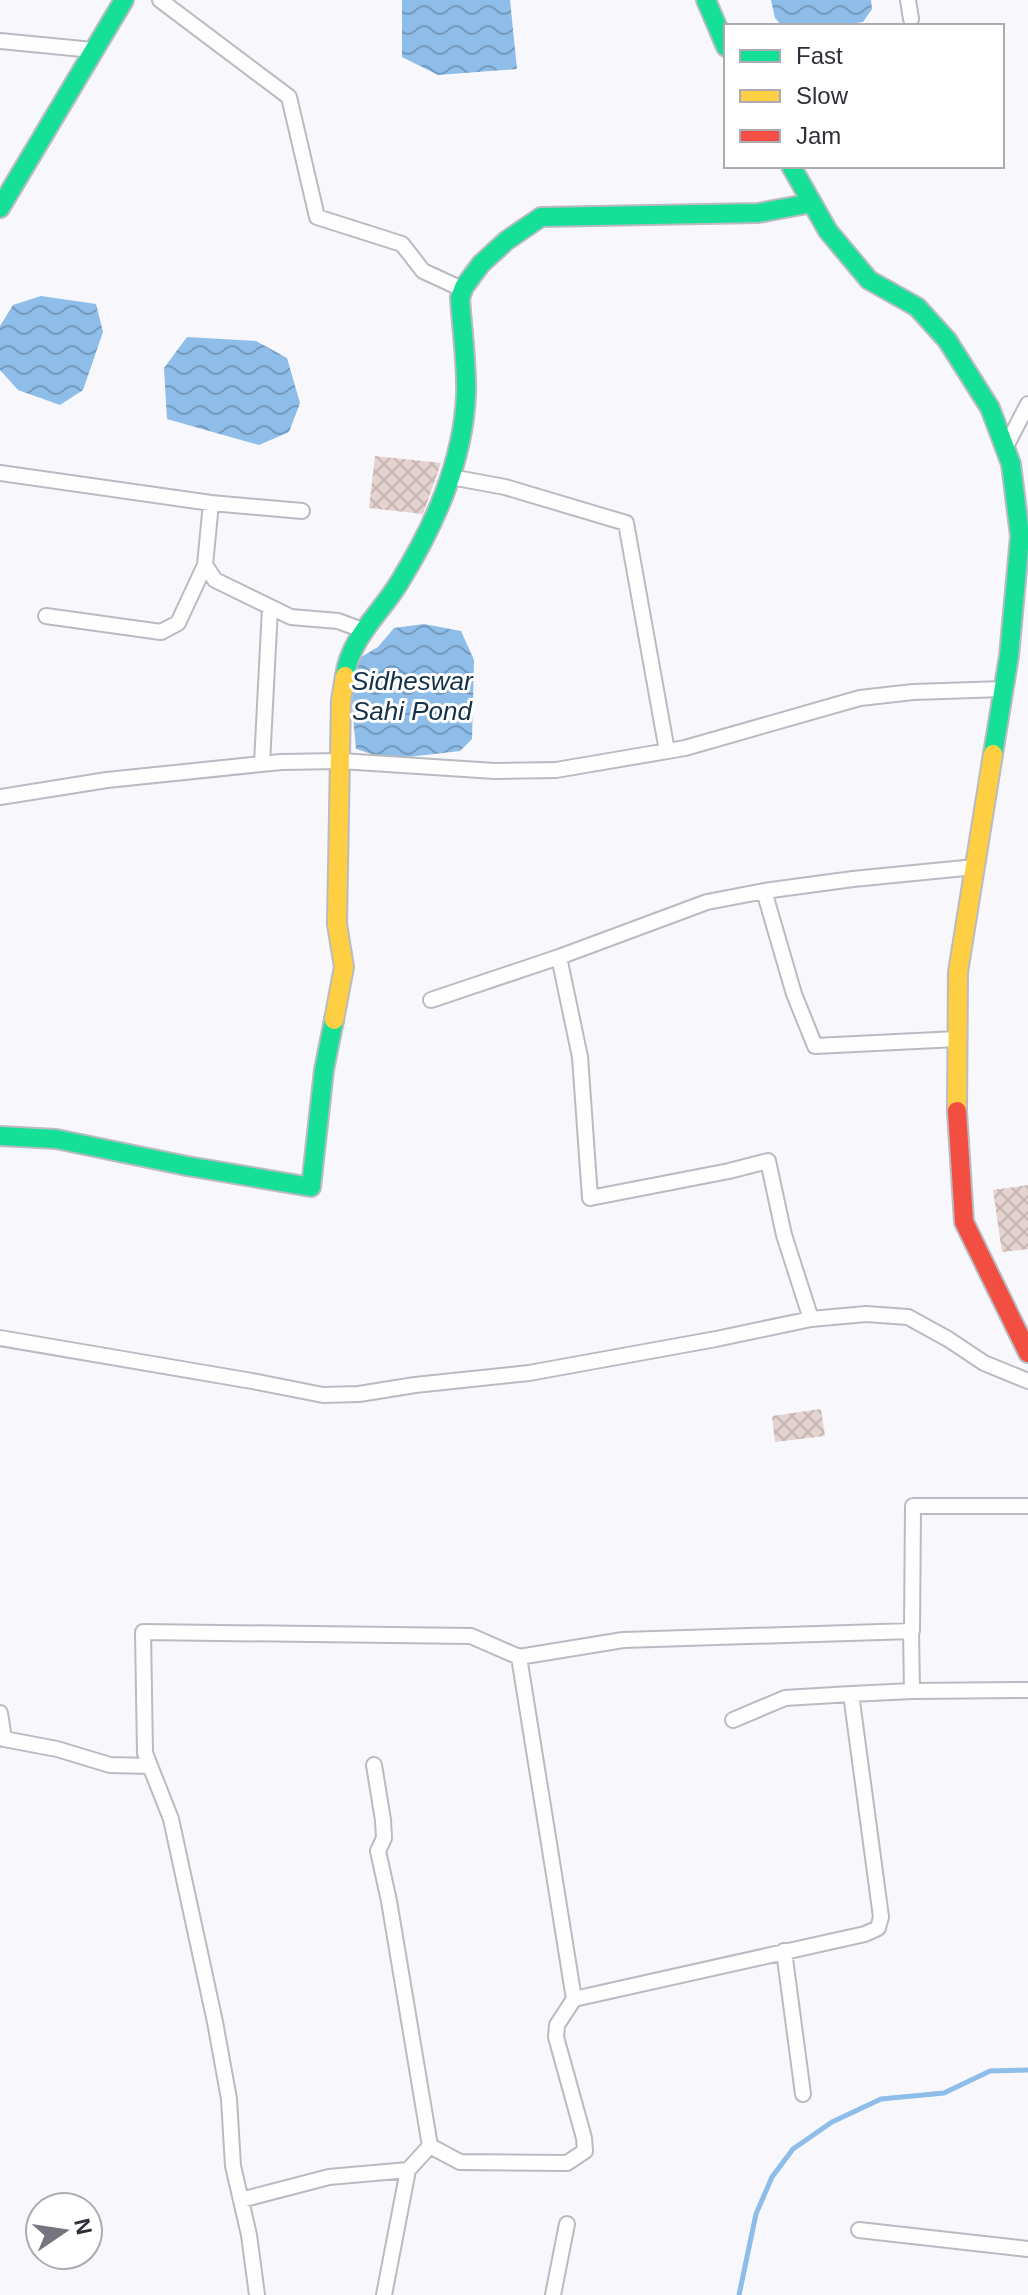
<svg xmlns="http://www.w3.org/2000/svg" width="1028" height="2295" font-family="Helvetica,sans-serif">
	<defs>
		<pattern id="water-waves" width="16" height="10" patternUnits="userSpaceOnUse" patternTransform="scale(2)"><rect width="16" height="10" fill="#8dbde8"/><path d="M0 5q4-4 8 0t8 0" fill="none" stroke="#749abd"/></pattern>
		<pattern id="building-cross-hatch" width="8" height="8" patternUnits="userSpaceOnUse" patternTransform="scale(2)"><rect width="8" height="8" fill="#e4d3cf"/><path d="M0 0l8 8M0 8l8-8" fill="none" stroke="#c4b5b3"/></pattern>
	</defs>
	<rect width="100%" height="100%" fill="#f7f7fc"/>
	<!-- water -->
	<path fill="url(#water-waves)" d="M402 0H510L517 69 438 75 402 57Z
		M771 0H871L872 9 863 22 833 26H782L775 18Z
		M41 296 96 304 103 332 83 390 60 405 18 390 0 370V326L13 305Z
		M187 337 256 341 287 358 300 403 289 432 259 445 167 419 164 368Z
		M424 624 461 631 474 660 472 739 460 751 399 758 378 756 356 749 352 705 353 671 361 657 378 647 394 628Z"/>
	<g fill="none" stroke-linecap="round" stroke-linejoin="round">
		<!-- stream -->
		<path stroke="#8dbde8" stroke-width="5" d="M739 2295 756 2214 772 2177 793 2149 832 2122 881 2099 944 2093 990 2071 1028 2070"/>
	</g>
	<!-- building -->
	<path fill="url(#building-cross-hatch)" d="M375 456 441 463 423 514 369 508Z
		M1028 1185V1249L1002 1252 993 1190Z
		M821 1409 825 1436 775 1442 772 1416Z"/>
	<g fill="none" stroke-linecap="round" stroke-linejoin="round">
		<defs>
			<path id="street" d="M160 0 289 97 317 217 402 244 423 271 462 289
				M908 0 911 19
				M0 41 93 50
				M1005 448 1028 404
				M0 473 211 503 302 511
				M451 477 505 487 626 523 667 751
				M211 503 205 565 215 580 291 617 338 621 365 631
				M46 616 161 632 178 623 205 565
				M262 763 270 608
				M0 797 107 780 281 762 341 761 495 771 556 770 685 748 860 698 913 692 1003 689
				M764 891 794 994 815 1046 957 1039
				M559 957 580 1057 590 1198 729 1171 768 1161 784 1235 811 1319
				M431 1000 559 957 707 902 764 891 853 879 975 867
				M0 1338 252 1381 323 1395 359 1394 415 1385 529 1373 716 1339 811 1319 866 1314 908 1317 948 1339 984 1363 1028 1381
				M911 1631 912 1691 1028 1690
				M0 1713 4 1739 57 1749 110 1765 150 1766
				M733 1720 785 1698 851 1694
				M784 1951 803 2094
				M574 1999 865 1934 878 1928 881 1917 851 1694 912 1691
				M430 2146 460 2162 567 2163 585 2151 584 2138 556 2037 557 2025 574 1999 519 1657 623 1640 912 1631 913 1506H1028
				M241 2200 329 2177 408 2170 430 2146 389 1901 378 1851 384 1838 383 1820 374 1765
				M859 2230 1028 2249
				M257 2295 249 2235 233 2166 229 2099 215 2022 171 1819 145 1753 143 1632 471 1636 519 1657
				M384 2295 408 2170
				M553 2295 567 2224"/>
			<path id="fast" d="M706 0 726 47
				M791 166 828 231 869 280 917 307 947 340 990 408 1011 464 1020 536 1009 656 993 754
				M0 208 124 0
				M345 676C350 638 380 614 399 583 434 526 463 463 466 395 467 363 462 330 460 298L464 287 481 264 506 241 541 217 758 213 812 203
				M0 1136 56 1139 187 1166 311 1187 324 1070 334 1020"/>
			<path id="slow" d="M334 1020 344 967 337 924 341 700 345 676
				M957 1111 958 972 993 754"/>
			<path id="jam" d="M957 1111 964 1222 1028 1353"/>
		</defs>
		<!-- street casing -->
		<use href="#street" stroke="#babac2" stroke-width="18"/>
		<!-- fast casing -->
		<use href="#fast" stroke="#babac2" stroke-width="22"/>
		<!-- slow casing -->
		<use href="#slow" stroke="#babac2" stroke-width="22"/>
		<!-- jam casing -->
		<use href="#jam" stroke="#babac2" stroke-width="22"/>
		<!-- street -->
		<use href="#street" stroke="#fefeff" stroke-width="14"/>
		<!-- fast -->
		<use href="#fast" stroke="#16e098" stroke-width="18"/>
		<!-- slow -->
		<use href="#slow" stroke="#ffcf43" stroke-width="18"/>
		<!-- jam -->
		<use href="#jam" stroke="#f24e42" stroke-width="18"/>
	</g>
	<g text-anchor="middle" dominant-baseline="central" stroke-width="6" stroke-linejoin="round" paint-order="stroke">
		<!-- water labels -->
		<g font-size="26" font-style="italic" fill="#123048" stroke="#fff">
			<text x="412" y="681">Sidheswar<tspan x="412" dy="30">Sahi Pond</tspan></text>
		</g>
	</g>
	<!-- legend -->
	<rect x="724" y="24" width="280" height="144" fill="#ffffff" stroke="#acabb1" stroke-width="2"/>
	<rect x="740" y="50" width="40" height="12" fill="#16e098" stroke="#acabb1" stroke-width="2"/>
	<text x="796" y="64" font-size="24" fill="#302e3b">Fast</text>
	<rect x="740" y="90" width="40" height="12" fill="#ffcf43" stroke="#acabb1" stroke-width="2"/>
	<text x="796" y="104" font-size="24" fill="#302e3b">Slow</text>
	<rect x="740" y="130" width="40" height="12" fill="#f24e42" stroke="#acabb1" stroke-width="2"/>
	<text x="796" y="144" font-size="24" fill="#302e3b">Jam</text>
	<!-- north arrow -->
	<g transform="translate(64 2231) rotate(77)"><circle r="38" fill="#ffffff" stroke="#acabb1" stroke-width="2"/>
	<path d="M0-6L14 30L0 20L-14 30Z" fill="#76747f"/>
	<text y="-12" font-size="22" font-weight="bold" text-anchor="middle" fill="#302e3b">N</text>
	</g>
</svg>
